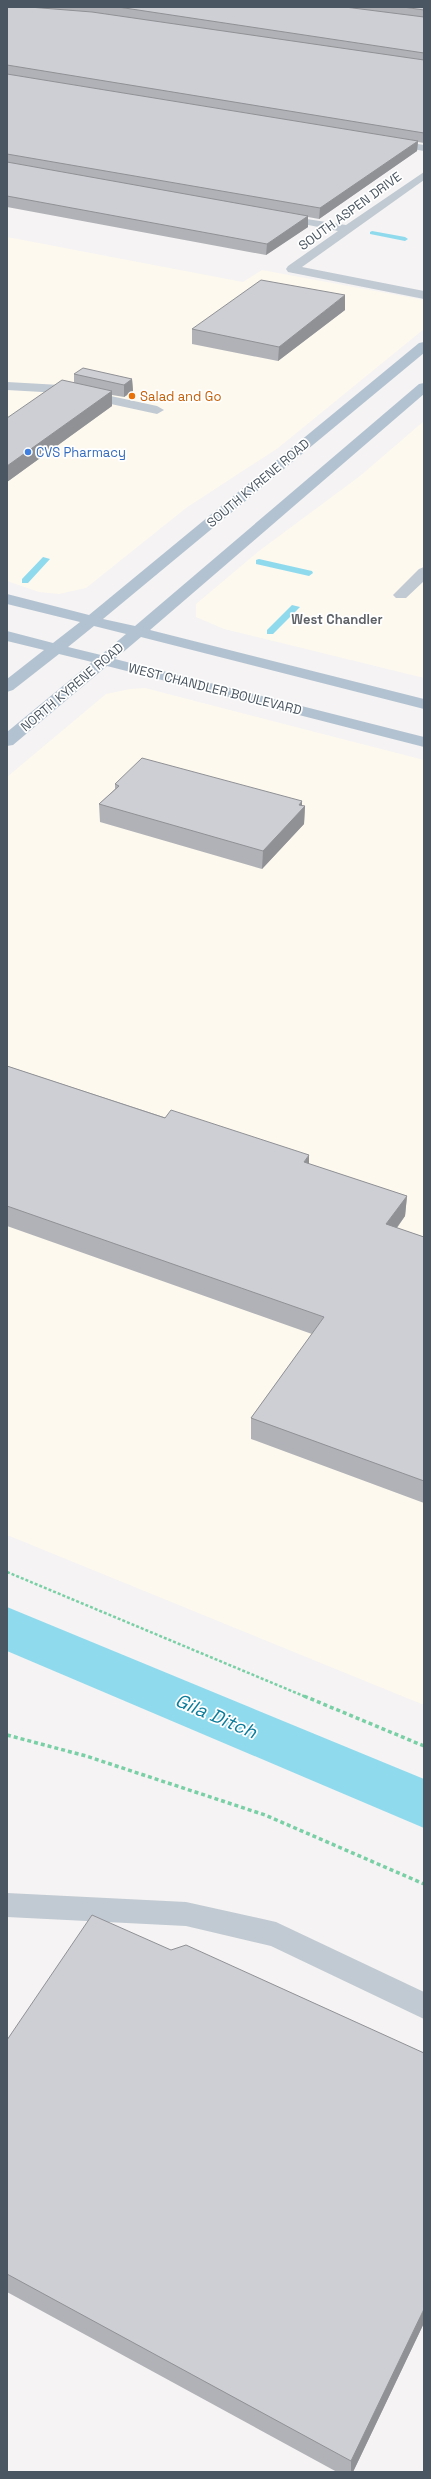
<svg xmlns="http://www.w3.org/2000/svg" width="431" height="2479" font-family="'Space Grotesk',sans-serif">
	<rect width="100%" height="100%" fill="#f5f3f3"/>
	<!-- commercial -->
	<path fill="#fdf9ef" d="M7 237 243 282 262 270 424 300V329L278 448 186 508 86 588 59 594 39 592 7 581Z
		M424 421V678L224 629 196 617V604L202 599 259 551 360 476Z
		M145 688 424 760V1705L7 1535V777L106 694 130 689Z"/>
	<g fill="none" stroke-linecap="round" stroke-linejoin="round">
		<!-- stream -->
		<path fill="#90daee" fill-rule="evenodd" d="M372 231 405 237 408 239 405 241 370 234V232Z
			M43 557 50 559 28 583H22V579Z
			M259 559 312 571 313 573 309 576 256 564V560Z
			M292 605 300 607 273 634H267V630Z"/>
		<!-- canal -->
		<path fill="#90daee" fill-rule="evenodd" d="M7 1607 424 1779V1828L7 1651Z"/>
		<!-- path-far1 -->
		<path stroke="#7ad0a6" stroke-width="2.5" stroke-dasharray="3 2" stroke-linecap="butt" d="M7 1572 306 1697"/>
		<!-- path -->
		<path stroke="#7ad0a6" stroke-width="3.5" stroke-dasharray="4 3" stroke-linecap="butt" d="M304 1696 424 1746
			M7 1735 86 1756 265 1815 424 1884"/>
		<!-- minor -->
		<path fill="#c1cad2" fill-rule="evenodd" d="M387 139 424 145V151L383 144 382 142Z
			M424 172V180L302 267 424 291V299L288 272 286 269 288 266 338 231 274 218V214L346 225Z
			M7 382 60 385 157 406 164 410 157 414 60 393 7 390Z
			M424 567V581L406 598H396L393 595 419 569Z
			M7 1893 186 1902 276 1922 424 1992V2019L271 1946 186 1926 7 1917Z"/>
		<!-- major -->
		<path fill="#b3c2d1" fill-rule="evenodd" d="M424 342V353L103 619 135 626 419 384 424 383V394L150 630 424 699V709L141 637 115 659 424 737V747L107 666 13 745 7 746V732L92 662 59 654 13 690 7 692V679L44 650 7 641V631L53 643 80 622 7 604V594L89 615 419 343ZM94 626 126 634 101 655 68 647Z"/>
	</g>
	<!-- wall -->
	<path fill="#b0b2b7" d="M7 7H424V143L418 142 417 151 319 219 308 217V227L266 255 7 207Z
		M345 310 278 361 192 344V329Z
		M74 374 132 379 133 391 124 397 112 395V406L7 482V418L74 383Z
		M115 784 302 806H305L304 824 262 869 100 822 99 804 115 789Z
		M7 1066 407 1196 405 1216 397 1228 424 1237V1503L251 1439V1418L312 1334 7 1226Z
		M7 2040 424 2323 353 2472H337L7 2292Z"/>
	<!-- shaded-wall -->
	<path fill="#909195" d="M418 141 417 151 319 219 320 208Z
		M308 216V227L266 255 267 244Z
		M345 295V310L278 361 279 347Z
		M132 379 133 391 124 397V385Z
		M112 391V406L7 482V466Z
		M302 801V809L305 806 304 824 262 869 263 851Z
		M309 1155V1175L304 1162Z
		M407 1196 405 1216 384 1245 386 1224Z
		M424 2309V2323L353 2472H351V2461Z"/>
	<!-- building -->
	<path fill="#cdcfd5" stroke="#909195" d="M7 7H29L92 12 424 60V133L7 65Z
		M118 7H345L424 17V53Z
		M403 7H424V10Z
		M7 74 418 141 320 208 7 154Z
		M7 162 308 216 267 244 7 196Z
		M261 280 345 295 279 347 192 329Z
		M83 368 132 379 124 385 74 374Z
		M62 380 112 391 7 466V418Z
		M142 758 302 801 299 805 305 806 263 851 99 804 119 786 115 784Z
		M7 1066 165 1118 171 1110 309 1155 304 1162 407 1196 386 1224 424 1237V1481L251 1418 324 1317 7 1206Z
		M92 1915 171 1950 186 1945 424 2053V2309L351 2461 7 2274V2040Z"/>
	<!-- markers -->
	<circle fill="#e8710a" stroke="#fff" stroke-width="1.5" cx="132" cy="396" r="4"/>
	<circle fill="#3f7fe0" stroke="#fff" stroke-width="1.5" cx="28" cy="452" r="4"/>
	<g text-anchor="middle" dominant-baseline="central" stroke-width="3.5" stroke-linejoin="round" paint-order="stroke">
		<!-- far-street labels -->
		<g font-size="13" fill="#4a5661" stroke="#fff">
			<text transform="translate(350 211) rotate(-36)">SOUTH ASPEN DRIVE</text>
			<text transform="translate(258 483) rotate(-40)">SOUTH KYRENE ROAD</text>
			<text transform="translate(72 687) rotate(-40)">NORTH KYRENE ROAD</text>
			<text transform="translate(215 689) rotate(14)">WEST CHANDLER BOULEVARD</text>
		</g>
		<!-- far-food labels -->
		<g font-size="13" fill="#c56008" stroke="#fff" text-anchor="start">
			<text x="140" y="396">Salad and Go</text>
		</g>
		<!-- far-shop labels -->
		<g font-size="13" fill="#366cbe" stroke="#fff" text-anchor="start">
			<text x="36" y="452">CVS Pharmacy</text>
		</g>
		<!-- far-neighbourhood labels -->
		<g font-size="13" font-weight="bold" fill="#5f6368" stroke="#fff">
			<text x="337" y="619">West Chandler</text>
		</g>
		<!-- near-water labels -->
		<g font-size="19" font-style="italic" fill="#0c7c9b" stroke="#fff">
			<text transform="translate(216 1716) rotate(23)">Gila Ditch</text>
		</g>
	</g>
	<!-- border -->
	<rect width="431" height="2479" fill="none" stroke="#4a5661" stroke-width="16"/>
</svg>
